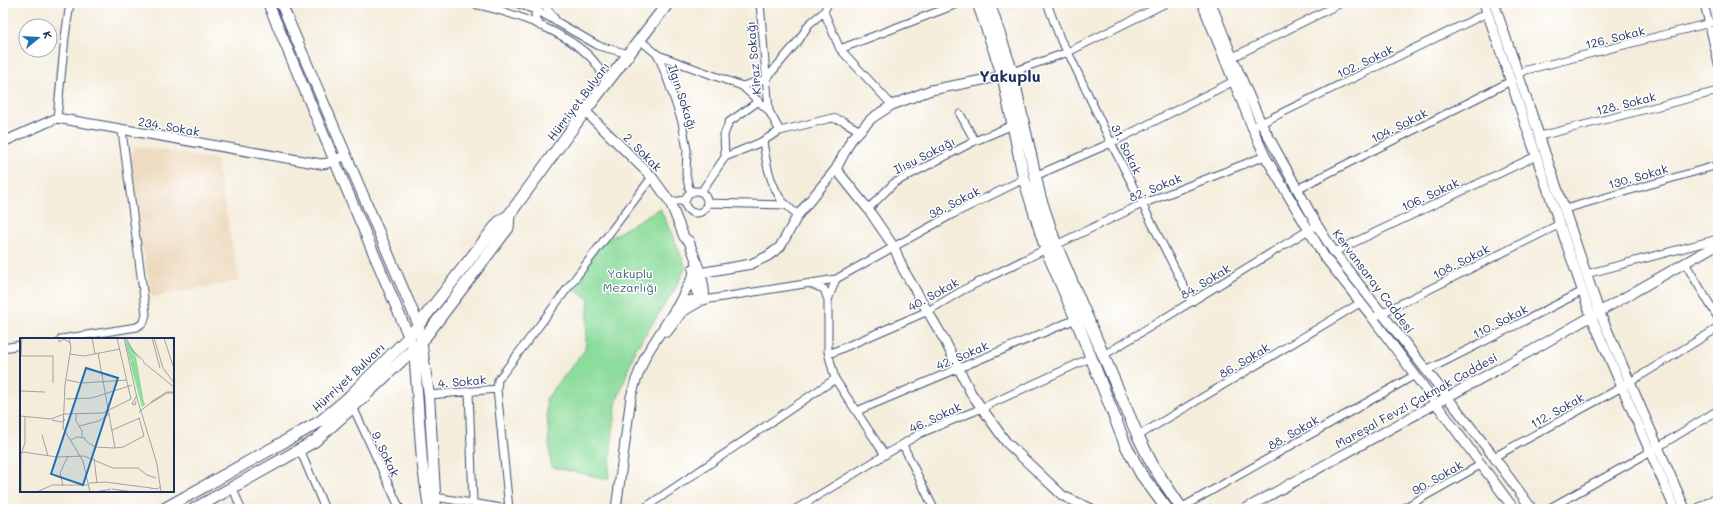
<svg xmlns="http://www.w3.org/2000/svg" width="1721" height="512" font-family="Mali,sans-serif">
	<rect width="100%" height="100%" fill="#fff"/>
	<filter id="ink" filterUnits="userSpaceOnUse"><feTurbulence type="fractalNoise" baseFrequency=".025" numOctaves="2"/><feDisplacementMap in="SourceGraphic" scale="8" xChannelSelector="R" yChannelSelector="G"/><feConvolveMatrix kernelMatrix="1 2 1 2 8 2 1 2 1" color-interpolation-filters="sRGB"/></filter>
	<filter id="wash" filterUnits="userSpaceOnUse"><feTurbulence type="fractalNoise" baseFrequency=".012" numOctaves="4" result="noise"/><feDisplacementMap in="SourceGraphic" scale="16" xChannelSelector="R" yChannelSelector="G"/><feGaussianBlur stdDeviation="0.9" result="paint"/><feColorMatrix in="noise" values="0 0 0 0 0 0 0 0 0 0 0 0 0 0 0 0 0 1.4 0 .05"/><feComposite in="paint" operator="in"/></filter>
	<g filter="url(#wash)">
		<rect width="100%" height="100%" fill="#f4eddb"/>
		<!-- built -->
		<path fill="#ecd7ba" d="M137 146 216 160 239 281 152 297 140 235 129 155Z"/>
		<!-- green -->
		<path fill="#8cdc9b" stroke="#54867c" d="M660 208 686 267 675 289 635 350 616 404 608 479 551 467 546 399 585 350 589 299 572 287 603 242Z"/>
	</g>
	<g filter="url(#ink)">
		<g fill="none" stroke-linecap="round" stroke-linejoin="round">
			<defs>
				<path id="minor" d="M467 3C505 9 567 31 593 60 599 67 603 75 606 84
					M516 3 538 11 599 46 629 54
					M532 3 536 18 540 26
					M543 3 555 19
					M760 3 769 111
					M1047 3 1061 41 1068 52 1111 143 1192 302
					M1704 3 1718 64
					M824 12 840 49 892 105
					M640 40 658 55 668 81 682 122 687 150 686 174 689 188 693 192
					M840 49 960 3
					M658 55 742 86 766 79
					M1229 59 1341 3
					M1012 72 1068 52 1166 3
					M1518 75 1526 70 1718 21
					M766 79 799 40 809 24 824 12 828 3
					M742 86 769 111 780 131 832 118 843 121 860 131
					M960 114 975 141
					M57 118 65 37 70 3
					M1257 125 1487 13
					M1540 136 1718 91
					M763 141C766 162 769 180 780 198 784 204 792 210 798 215
					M725 157 759 143 780 131
					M1035 176 1111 143 1234 81
					M1297 189 1511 81
					M685 202a11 11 0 1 1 22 0a11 11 0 1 1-22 0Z
					M701 192 725 157 724 135 729 122 759 101
					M670 202 686 200
					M707 203 787 205
					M868 209 894 183 975 141 1013 125
					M1565 209 1718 165
					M1056 245 1142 204 1265 156
					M1334 252 1536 156
					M1685 263 1718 318
					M1586 274 1718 239
					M811 284 824 289 828 300
					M704 300 836 279
					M1378 315 1560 224
					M61 339 137 327 144 322 146 314 122 131
					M3 348 21 345
					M829 354 928 311 963 290 1046 249
					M1104 355 1312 228
					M1428 370 1583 291
					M835 379 885 455
					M469 391 473 503
					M429 395 497 389
					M353 407 400 509
					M857 411 1076 319
					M1138 436 1360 303
					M903 445 934 509
					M300 450 325 509
					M1494 457 1622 387 1718 328
					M233 488 241 509
					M435 497 508 509
					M1181 508 1415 375
					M509 509 497 389 498 380 652 177
					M643 509 835 379 828 352V300L836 279 953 214 1024 179
					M796 509 921 433 975 411 1090 358
					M1402 509 1482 464
					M1548 509 1650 452 1718 410
					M1696 509 1718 496"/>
				<path id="tertiary" d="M1202 3 1252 127 1265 156 1324 256 1372 317 1514 509
					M1211 3 1233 59 1261 123 1317 225 1334 252 1494 457 1532 509
					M1484 3 1591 316 1675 509
					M1494 3 1599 311 1685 509
					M585 111 652 177 670 202 684 237 689 241C694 257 707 283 704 300
					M3 142 57 118 321 164 328 163 346 155
					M836 169 868 209 894 247 903 269 945 341 971 393 1006 442 1063 496 1092 509
					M693 269C695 279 693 296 704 300
					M694 274 751 264 768 256 780 247 798 215 836 169 851 140 872 118 892 105 931 90 1003 76
					M678 305 694 274
					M667 332 682 312 699 302
					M616 509 631 397 636 380 646 355 676 308C684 300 692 300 704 300
					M1245 509 1529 352 1718 244"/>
				<path id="secondary" d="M268 3 414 349 422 461 429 509
					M281 3 419 326 429 395 436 509"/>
				<path id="primary" d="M978 3 1003 76 1024 179 1046 249 1076 319 1125 444 1141 474 1167 509
					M989 3 1012 72 1040 197 1056 245 1138 436 1153 466 1182 509
					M164 509 321 421 348 398 409 337 499 222 509 215 585 111 668 3
					M194 509 315 441 353 407 422 341 508 228 509 215"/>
			</defs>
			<!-- minor casing -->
			<use href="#minor" stroke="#3c4c71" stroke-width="9"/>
			<!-- tertiary casing -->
			<use href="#tertiary" stroke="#3c4c71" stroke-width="11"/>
			<!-- secondary casing -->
			<use href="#secondary" stroke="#3c4c71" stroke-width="12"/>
			<!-- primary casing -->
			<use href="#primary" stroke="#3c4c71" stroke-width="13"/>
			<!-- minor -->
			<use href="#minor" stroke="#fff" stroke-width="7"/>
			<!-- tertiary -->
			<use href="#tertiary" stroke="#fff" stroke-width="9"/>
			<!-- secondary -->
			<use href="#secondary" stroke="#fff" stroke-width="10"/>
			<!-- primary -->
			<use href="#primary" stroke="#fff" stroke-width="11"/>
		</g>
	</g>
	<g text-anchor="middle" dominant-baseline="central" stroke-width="3" stroke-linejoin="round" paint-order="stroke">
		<!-- street labels -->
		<g font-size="12" fill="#1b2f5e" stroke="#fff">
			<text transform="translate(1615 37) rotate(-14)">126. Sokak</text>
			<text transform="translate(753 58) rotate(-95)">Kiraz Sokağı</text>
			<text transform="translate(1365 61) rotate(-26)">102. Sokak</text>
			<text transform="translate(683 97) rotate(72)">Ilgın Sokağı</text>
			<text transform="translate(578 101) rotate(-53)">Hürriyet Bulvarı</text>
			<text transform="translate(1626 103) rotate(-14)">128. Sokak</text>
			<text transform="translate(1399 125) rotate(-27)">104. Sokak</text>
			<text transform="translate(169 126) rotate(10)">234. Sokak</text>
			<text transform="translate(1127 149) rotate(64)">31. Sokak</text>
			<text transform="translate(643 152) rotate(45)">2. Sokak</text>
			<text transform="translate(924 155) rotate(-27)">Ilısu Sokağı</text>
			<text transform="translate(1638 176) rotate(-16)">130. Sokak</text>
			<text transform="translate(1155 187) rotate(-22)">82. Sokak</text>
			<text transform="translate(1430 194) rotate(-25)">106. Sokak</text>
			<text transform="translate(954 202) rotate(-27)">38. Sokak</text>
			<text transform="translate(1461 261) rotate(-27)">108. Sokak</text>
			<text transform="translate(1205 281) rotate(-31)">84. Sokak</text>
			<text transform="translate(1374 281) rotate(53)">Kervansaray Caddesi</text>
			<text transform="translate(933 294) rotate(-29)">40. Sokak</text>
			<text transform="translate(1500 321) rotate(-27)">110. Sokak</text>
			<text transform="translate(962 355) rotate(-23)">42. Sokak</text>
			<text transform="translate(1244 360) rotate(-31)">86. Sokak</text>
			<text transform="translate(348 377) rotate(-43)">Hürriyet Bulvarı</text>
			<text transform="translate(462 381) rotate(-5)">4. Sokak</text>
			<text transform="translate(1416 400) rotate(-29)">Mareşal Fevzi Çakmak Caddesi</text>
			<text transform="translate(1557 410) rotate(-29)">112. Sokak</text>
			<text transform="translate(935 417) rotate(-25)">46. Sokak</text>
			<text transform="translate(1293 432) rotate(-30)">88. Sokak</text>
			<text transform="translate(386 454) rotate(65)">9. Sokak</text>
			<text transform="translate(1437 477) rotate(-30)">90. Sokak</text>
		</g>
		<!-- park labels -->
		<g font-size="12" fill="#3d6370" stroke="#fff">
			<text x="630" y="273">Yakuplu<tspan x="630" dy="14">Mezarlığı</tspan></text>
		</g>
		<!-- district labels -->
		<g font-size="16" font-weight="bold" fill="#1b2f5e" stroke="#fff">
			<text x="1010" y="75">Yakuplu</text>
		</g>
	</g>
	<!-- overview -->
	<g transform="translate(20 338)">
		<rect width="154" height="154" fill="#f4eddb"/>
		<path d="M105 0 120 21 107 11 116 19 124 65 126 66 122 69 110 24 115 19 110 23 107 12Z" fill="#8cdc9b"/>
		<path fill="none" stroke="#9da1a9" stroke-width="1" d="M39 0V4L44 1 50 5M72 0 75 16M97 0 111 61M104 0 117 60 137 126 141 154M106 0 113 13 124 23M132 0 140 30M134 0 143 30 154 45M144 0 154 31M78 15 95 110M50 16 64 18 100 11M0 18H33V45M1 18 2 0M123 24 154 49M47 42 62 45 107 42M0 53 25 54M46 61 72 60 112 47M116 63 115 67 112 66 117 57M131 64 147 54H154M131 65 147 55H154M119 74 132 64M56 76V83L62 93V99M0 78 31 81 44 76 83 75 111 61M119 80 124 98M32 82 41 84 45 82 43 80M59 88 79 83 89 76M43 90 63 123 70 154M43 91 45 47 51 9 49 0M92 92 120 80M22 97 28 118M64 99 67 104 75 109 95 110 103 109 124 98M51 102 57 99 64 100M3 114 37 119 64 118 93 130H118L127 137 136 140M3 114 1 116 5 105V79M74 120 77 145M69 145 85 144 131 150M43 148 40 135 48 118M130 150 138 151 141 148M92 151 114 154M1 154V116M17 154 32 147H68M76 154 91 151"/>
		<path fill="#1f6fb2" fill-opacity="0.15" stroke="#1f6fb2" stroke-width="2" d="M66 30 98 40 63 147 31 136Z"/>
		<rect width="154" height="154" fill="none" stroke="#1b2f5e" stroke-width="2"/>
	</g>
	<!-- margin -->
	<rect width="1721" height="512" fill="none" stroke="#fff" stroke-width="16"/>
	<!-- north arrow -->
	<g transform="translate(38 38) rotate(72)"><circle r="19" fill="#ffffff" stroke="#a4acbf"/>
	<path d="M0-3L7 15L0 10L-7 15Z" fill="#1f6fb2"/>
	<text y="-6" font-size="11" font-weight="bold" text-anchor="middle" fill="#1b2f5e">K</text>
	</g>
</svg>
